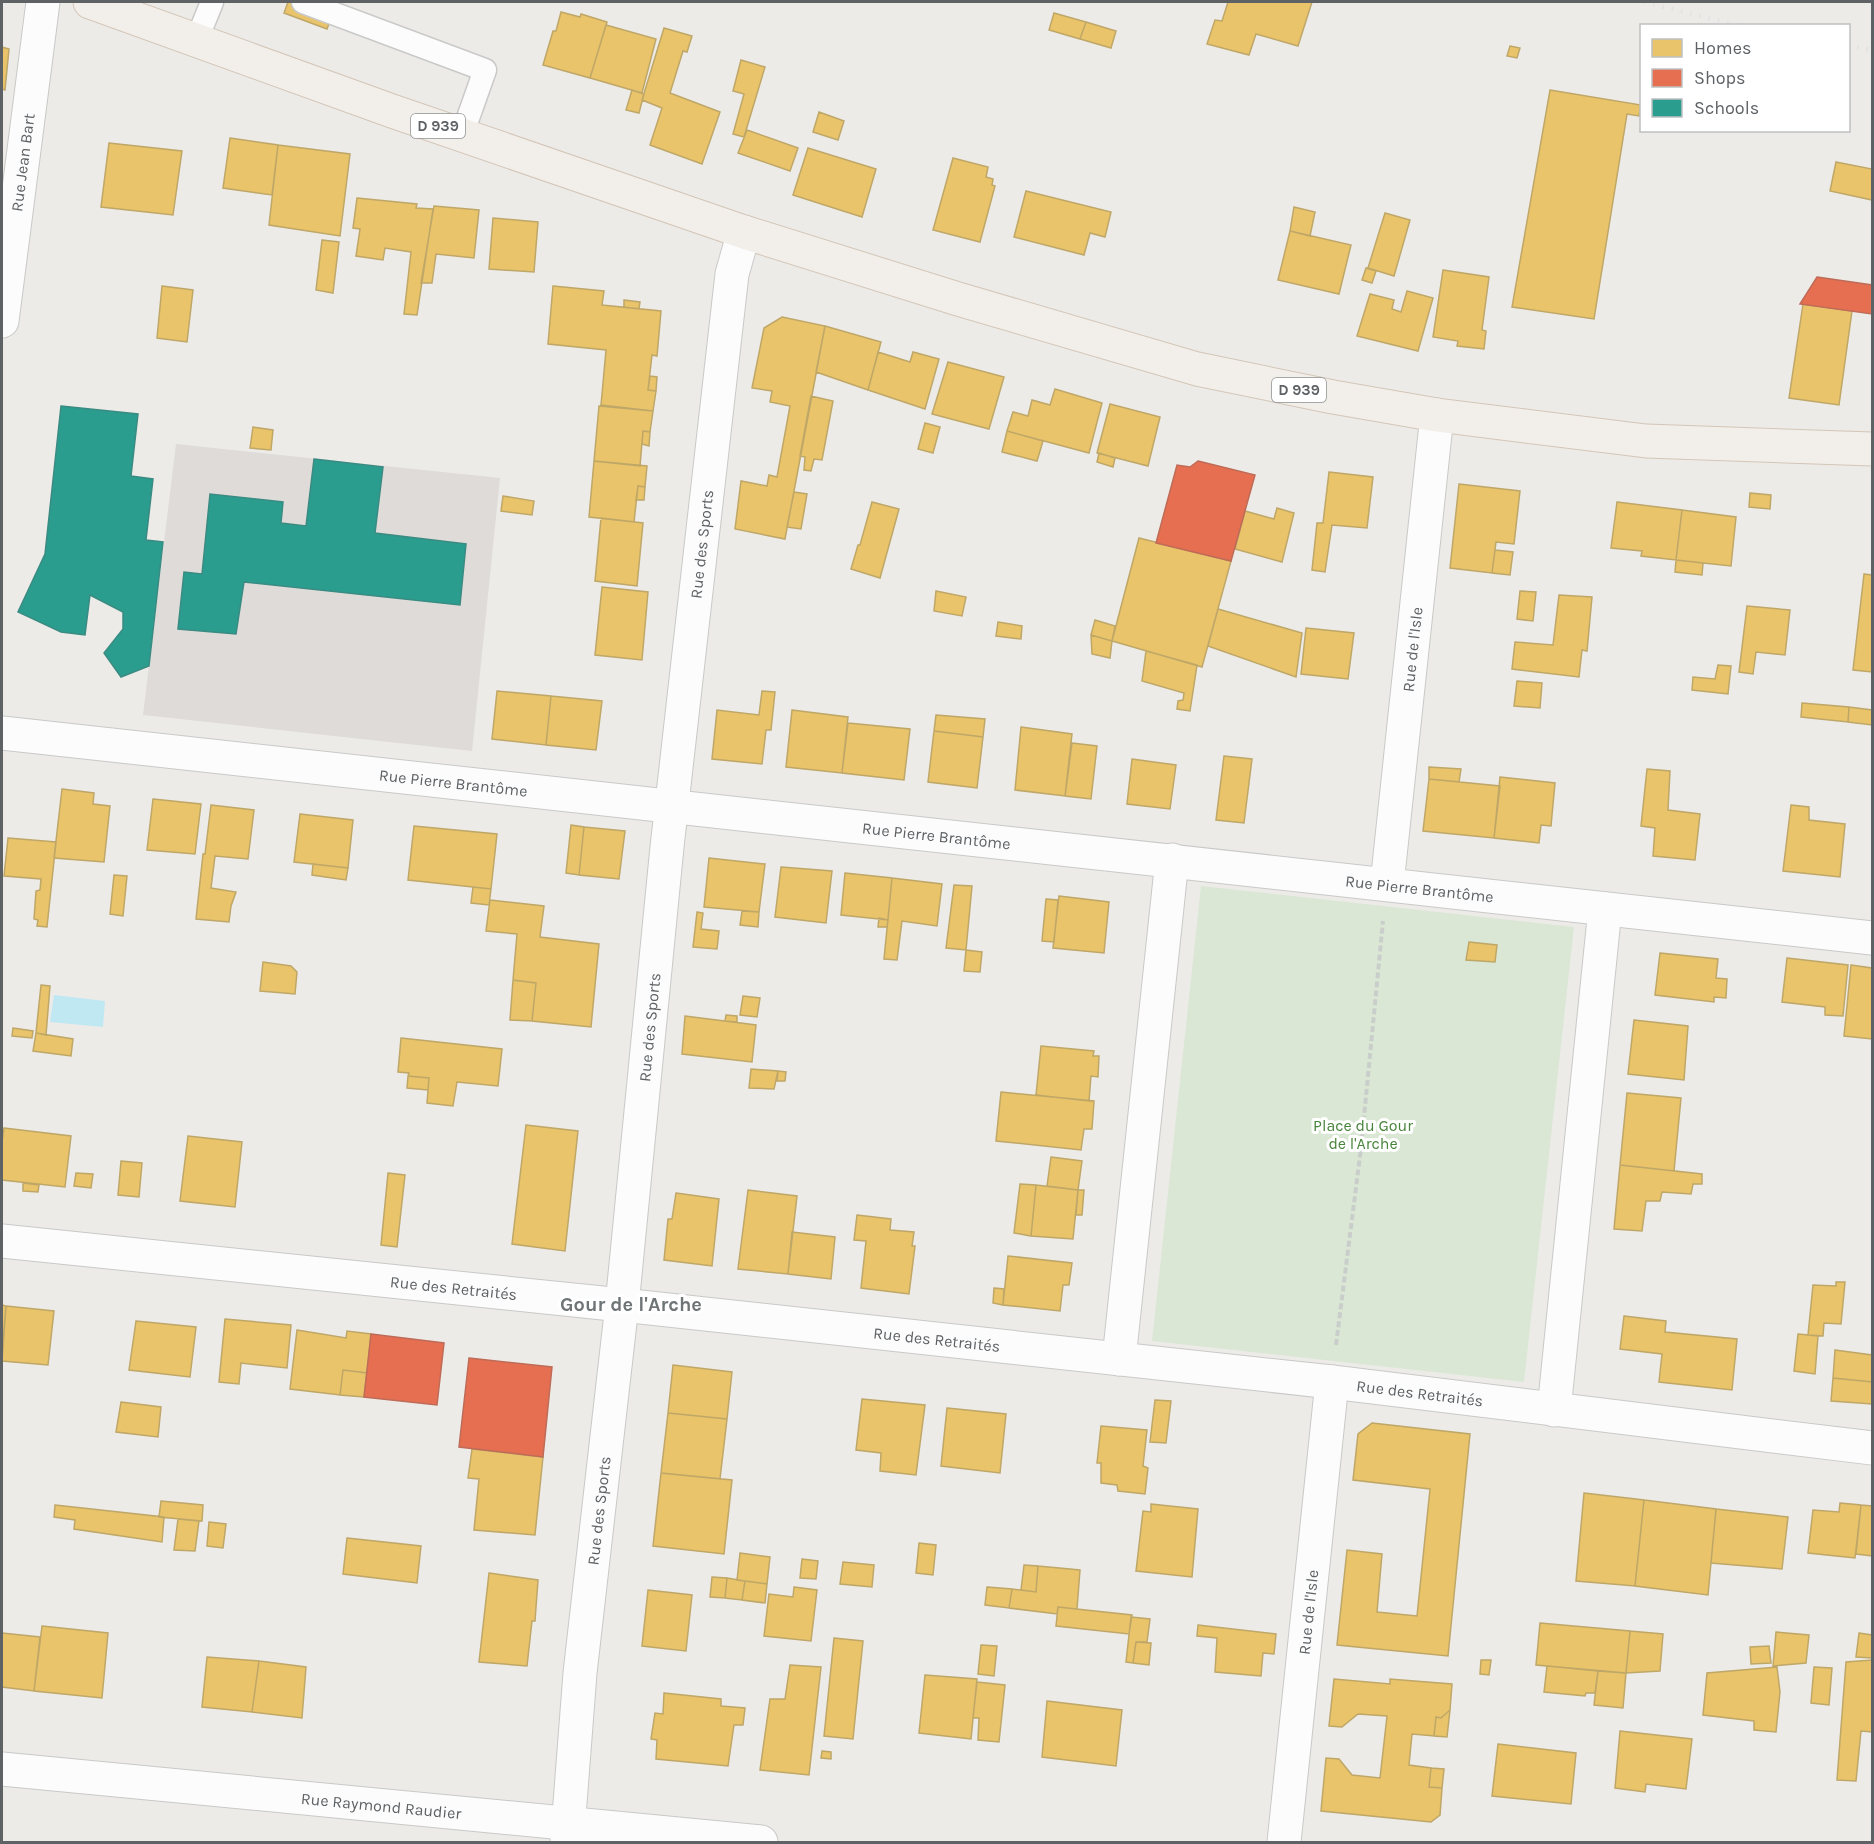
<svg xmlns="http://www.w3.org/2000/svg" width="1874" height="1844" font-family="Karla,sans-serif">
	<rect width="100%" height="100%" fill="#edebe8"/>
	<!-- education -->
	<path fill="#dedbd8" d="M176 444 500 478 472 751 143 715Z"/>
	<!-- green -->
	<path fill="#dae7d5" d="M1201 886 1574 927 1524 1382 1152 1341Z"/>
	<!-- water -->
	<path fill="#c0e8f3" d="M54 995 105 1001 103 1027 50 1022Z"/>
	<!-- homes -->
	<path fill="#e9c46a" stroke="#bfa768" stroke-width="1.5" d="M288 2H337L327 29 284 13Z
		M1228 2H1312L1298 46 1256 34 1249 55 1207 44 1215 20 1222 21Z
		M561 12 580 17 581 14 607 22 590 78 543 65 553 31H556Z
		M1054 13 1086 22 1080 39 1049 30Z
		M1086 22 1116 31 1111 48 1080 39Z
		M606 25 656 39 642 93 590 78Z
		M664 28 692 36 687 52 683 51 670 93 720 112 702 164 650 145 662 108 642 100Z
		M1510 46 1520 48 1517 58 1507 56Z
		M2 47 9 49 5 90 2 89Z
		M741 60 765 67 744 137 733 134 744 94 733 91Z
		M632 90 644 94 639 113 626 110Z
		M1550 90 1641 105 1639 116 1627 114 1594 319 1512 307Z
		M819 112 844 121 838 140 813 132Z
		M747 130 798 148 790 171 738 153Z
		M230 138 278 145 272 195 223 188Z
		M109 143 182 151 173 215 101 207Z
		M278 145 350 154 340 236 269 225Z
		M808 148 876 169 862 217 793 195Z
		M953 158 988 167 986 177 993 179 992 185 995 186 980 242 933 230Z
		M1836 162 1872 169V200L1830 191Z
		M1026 191 1111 212 1105 237 1090 233 1084 255 1014 237Z
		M357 198 417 204 416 208 433 209 417 315 404 314 411 252 385 248 383 260 356 256 360 229 353 228Z
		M434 206 479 210 474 258 436 254 432 283H421Z
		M1294 207 1315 212 1310 236 1290 231Z
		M1385 213 1410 220 1394 276 1368 268Z
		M493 218 538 222 534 272 489 269Z
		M1290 231 1351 245 1339 294 1278 280Z
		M322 240 339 242 333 293 316 290Z
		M1366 268 1376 271 1372 283 1362 280Z
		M1443 270 1489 277 1482 330 1486 331 1484 349 1457 346 1458 341 1433 337Z
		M162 286 193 290 187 342 157 338Z
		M553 286 604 291 602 305 661 311 657 356 652 355 648 390 656 391 653 411 601 405 606 350 548 344Z
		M1407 291 1433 298 1418 351 1357 336 1370 294 1394 300 1392 309 1401 312Z
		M624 300 640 302 639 309 624 307Z
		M1803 304 1852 311 1839 405 1789 398Z
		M782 317 825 326 785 539 735 529 741 481 767 486 769 475 777 477 790 406 770 402 772 391 752 388 764 328Z
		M825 326 881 342 868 390 816 372Z
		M878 352 910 362 913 352 939 359 925 409 868 390Z
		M948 362 1004 377 989 429 932 414Z
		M650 376 657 377 656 391 648 390Z
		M1055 389 1102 403 1089 453 1007 431 1013 412 1028 416 1032 400 1050 405Z
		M811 396 833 401 822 460 814 459 811 471 804 470 805 457 800 456Z
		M1110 404 1160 417 1148 466 1097 453Z
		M599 406 653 411 650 432 643 431 640 466 594 461Z
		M925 423 940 427 933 453 918 449Z
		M253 427 273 430 271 450 250 448Z
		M643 431 650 432 649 446 642 444Z
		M1007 431 1043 441 1037 461 1002 452Z
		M1099 453 1115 458 1113 467 1097 462Z
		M594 461 647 466 645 487 638 486 634 522 589 517Z
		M1329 472 1373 477 1367 528 1332 525 1325 572 1312 570 1317 523H1323Z
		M1459 484 1520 491 1514 544 1496 542 1492 573 1450 568Z
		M638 486 645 487 644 500H636Z
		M794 492 807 494 801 529 787 527Z
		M1750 493 1771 495 1770 509 1749 507Z
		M503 496 534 501 532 515 501 511Z
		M872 502 899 509 880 578 851 569 858 545H860Z
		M1617 502 1682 510 1676 560 1641 556 1642 551 1611 548Z
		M1277 508 1294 513 1282 562 1235 549 1245 511 1274 519Z
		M1682 510 1736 517 1731 566 1676 560Z
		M601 518 643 523 637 586 595 581Z
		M1139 538 1231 561 1202 667 1112 641Z
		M1495 550 1513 552 1510 575 1492 573Z
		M1676 560 1703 563 1702 575 1675 572Z
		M1864 574 1872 575V672L1853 670Z
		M602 587 648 592 642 660 595 655Z
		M936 591 966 597 962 616 934 611Z
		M1520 591 1536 592 1533 621 1517 619Z
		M1559 595 1592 597 1587 651 1582 650 1579 677 1512 669 1515 642 1553 645Z
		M1747 606 1790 610 1785 655 1756 652 1753 674 1739 672Z
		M1218 609 1302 633 1296 677 1208 646Z
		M1095 620 1115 626 1112 641 1091 635Z
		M998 622 1022 626 1021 639 996 636Z
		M1306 628 1354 633 1348 679 1301 674Z
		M1091 635 1112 641 1110 658 1092 654Z
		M1146 651 1197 665 1190 711 1177 709 1178 701 1183 700 1184 693 1142 681Z
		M1718 665 1731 666 1728 694 1692 690 1693 677 1715 679Z
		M1517 681 1542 683 1540 708 1514 706Z
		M497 691 551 696 546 745 492 739Z
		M762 691 775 692 771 730H766L762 764 712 759 717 710 759 715Z
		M551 696 602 701 596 750 546 745Z
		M1802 703 1849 707 1848 722 1801 717Z
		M1849 707 1872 710V725L1848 722Z
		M792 710 848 717 842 773 786 767Z
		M936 715 985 719 983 737 934 731Z
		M848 723 910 729 904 780 842 773Z
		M1021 727 1072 734 1065 796 1015 790Z
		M934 731 983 737 977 788 928 782Z
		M1072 743 1097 746 1091 799 1065 796Z
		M1224 756 1252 759 1244 823 1216 820Z
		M1132 759 1176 765 1170 809 1127 804Z
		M1429 767 1461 769 1459 782 1429 779Z
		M1647 769 1670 771 1668 810 1700 814 1695 860 1653 856 1655 828 1641 826Z
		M1500 777 1555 783 1551 826 1541 825 1539 843 1494 838Z
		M1429 779 1500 786 1494 838 1423 831Z
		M62 789 94 793 93 804 110 806 104 862 54 858Z
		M153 799 201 804 195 854 147 850Z
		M211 805 254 810 248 859 215 856 211 888 236 892 231 906 229 922 196 919 203 854H205Z
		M1791 805 1809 807V820L1845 824 1840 877 1783 871Z
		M300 814 353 820 348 868 294 862Z
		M571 825 584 827 579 875 566 873Z
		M414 826 497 834 491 889 408 880Z
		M584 827 625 831 619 879 579 875Z
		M8 838 56 842 47 927 37 926 38 920 34 919 36 891 40 890 41 879 4 876Z
		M709 858 765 864 759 912 704 907Z
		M313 864 348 868 346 880 312 875Z
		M781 867 832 871 826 923 775 917Z
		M845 873 892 878 888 920 841 915Z
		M114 875 127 876 123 916 110 914Z
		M892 878 942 884 937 926 902 921 897 960 884 959Z
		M954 885 972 886 966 950 946 948Z
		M473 887 491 889 489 905 471 903Z
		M1059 896 1109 902 1104 953 1053 948Z
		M1046 899 1058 900 1054 942 1042 941Z
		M490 900 544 906 540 937 599 944 591 1027 532 1021 536 983 513 980 517 934 486 931Z
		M742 911 759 912 758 927 740 925Z
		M697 912 703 913 701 929 719 931 717 949 693 947Z
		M879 918 888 920 887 927H878Z
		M1469 942 1497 945 1495 962 1466 960Z
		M966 950 982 952 980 972 964 971Z
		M1660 953 1718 959 1716 978 1727 979 1726 998 1714 997V1002L1655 995Z
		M1787 958 1848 965 1843 1016 1825 1015V1007L1782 1002Z
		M263 962 291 966 297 972 295 994 260 991Z
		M1851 965 1872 968V1039L1844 1036Z
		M513 980 536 983 532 1021 510 1020Z
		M41 985 50 986 46 1035 36 1033Z
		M743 996 760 998 757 1017 740 1015Z
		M726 1015 737 1016V1022L725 1021Z
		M685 1016 756 1025 752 1062 682 1054Z
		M1634 1020 1688 1026 1684 1080 1628 1074Z
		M13 1028 33 1031 32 1038 12 1036Z
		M36 1033 73 1039 71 1056 33 1051Z
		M401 1038 502 1049 498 1086 457 1082 453 1106 427 1103 429 1078 408 1076 409 1073 398 1072Z
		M1041 1046 1094 1051 1093 1056H1099L1098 1077 1091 1076 1089 1101 1036 1095Z
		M751 1069 778 1071 774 1089 749 1088Z
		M778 1071 786 1072 785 1081H777Z
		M408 1076 429 1078 428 1090 407 1088Z
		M1001 1092 1094 1101 1092 1129H1084L1081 1150 996 1141Z
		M1627 1093 1681 1098 1674 1171 1620 1165Z
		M526 1125 578 1131 565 1251 512 1244Z
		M4 1128 71 1136 65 1187 2 1180V1142Z
		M188 1136 242 1142 235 1207 180 1201Z
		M1051 1157 1082 1161 1078 1190 1047 1186Z
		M121 1161 142 1163 139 1197 118 1195Z
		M1620 1165 1702 1174V1184H1693L1691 1194 1662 1192 1660 1201H1646L1642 1231 1614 1229Z
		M76 1173 93 1174 91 1188 74 1186Z
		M388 1173 405 1175 397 1247 381 1245Z
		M23 1183 39 1185 38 1192 23 1191Z
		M1020 1184 1036 1185 1031 1236 1014 1233Z
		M1036 1185 1078 1190 1073 1239 1031 1236Z
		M748 1190 797 1196 788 1274 738 1269Z
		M1078 1190H1084L1082 1215H1076Z
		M676 1193 719 1199 712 1266 664 1260 668 1219H672Z
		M857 1215 891 1219 890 1230 914 1232 912 1246H915L909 1294 861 1288 866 1241 854 1240Z
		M792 1232 835 1237 831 1279 788 1274Z
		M1008 1256 1072 1263 1069 1285H1063L1060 1311 1003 1305Z
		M1836 1282H1845L1841 1324 1824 1323 1823 1336 1808 1335 1813 1285 1836 1286Z
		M994 1288 1004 1289 1003 1305 993 1303Z
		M2 1305 6 1306 2 1353Z
		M6 1306 54 1311 48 1365 2 1361Z
		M1624 1316 1666 1321 1665 1332 1737 1339 1732 1390 1659 1382 1662 1354 1620 1349Z
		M225 1319 291 1325 287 1368 241 1363 239 1384 219 1382Z
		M136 1321 196 1327 190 1377 129 1370Z
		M297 1330 346 1338 347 1331 371 1334 367 1373 343 1370 340 1395 290 1389Z
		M1798 1334 1818 1336 1815 1374 1794 1371Z
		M1835 1350 1872 1355V1382L1833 1378Z
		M673 1365 732 1372 727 1419 668 1413Z
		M343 1370 367 1373 364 1397 340 1395Z
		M1833 1378 1872 1382V1404L1831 1401Z
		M862 1399 925 1405 916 1475 880 1471 881 1453 856 1450Z
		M1155 1400 1171 1401 1166 1443 1150 1442Z
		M121 1402 161 1407 158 1437 116 1432Z
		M947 1408 1006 1414 1000 1473 941 1466Z
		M668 1413 727 1419 720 1479 661 1473Z
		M1372 1423 1470 1434 1448 1656 1337 1645 1347 1550 1382 1554 1377 1612 1417 1616 1430 1489 1353 1480 1358 1434Z
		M1101 1426 1147 1430 1143 1466 1148 1468 1145 1494 1118 1491 1117 1485 1101 1483V1463H1097Z
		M472 1449 543 1457 535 1535 474 1530 479 1479 468 1478Z
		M661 1473 732 1480 724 1554 653 1546Z
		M1584 1493 1644 1500 1635 1586 1576 1581Z
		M1644 1500 1716 1509 1708 1595 1635 1586Z
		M161 1501 203 1505 202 1521 159 1517Z
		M1840 1503 1861 1505 1855 1558 1808 1553 1813 1510 1839 1512Z
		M1151 1504 1198 1509 1192 1577 1136 1571 1143 1511 1151 1512Z
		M55 1505 164 1517 162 1542 74 1529 75 1520 54 1517Z
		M1861 1505 1872 1506V1556L1856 1554Z
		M1716 1509 1788 1517 1782 1569 1711 1563Z
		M178 1519 199 1521 195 1551 174 1550Z
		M209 1522 226 1524 223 1548 207 1546Z
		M347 1538 421 1546 417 1583 343 1574Z
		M919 1543 936 1545 933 1575 916 1573Z
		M740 1553 770 1557 767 1584 737 1580Z
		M802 1559 818 1561 816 1579 800 1578Z
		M843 1562 874 1565 872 1587 840 1584Z
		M1024 1565 1038 1566 1036 1592 1021 1590Z
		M1038 1566 1080 1570 1077 1609 1058 1607 1057 1614 1009 1608 1012 1589 1036 1592Z
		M489 1573 538 1580 535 1621H532L527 1666 479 1662Z
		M712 1577 727 1578 725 1598 710 1597Z
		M727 1578 745 1581 742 1600 725 1598Z
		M745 1581 767 1584 765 1603 742 1600Z
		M794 1587 817 1590 811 1641 764 1636 769 1594 793 1597Z
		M987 1587 1012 1589 1009 1608 985 1605Z
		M648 1590 692 1595 686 1651 642 1646Z
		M1058 1607 1132 1615 1129 1634 1056 1626Z
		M1131 1617 1150 1619 1147 1642H1136L1133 1663 1126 1662Z
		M1540 1623 1630 1631 1626 1673 1536 1665Z
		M1198 1625 1276 1634 1274 1654 1263 1653 1261 1676 1215 1672 1217 1638 1197 1636Z
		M42 1626 108 1633 102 1698 34 1691Z
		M1630 1631 1663 1634 1660 1671 1626 1673Z
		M1776 1632 1809 1635 1806 1663 1773 1666Z
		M2 1633 40 1637 34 1691 2 1687Z
		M1859 1633 1872 1635V1658L1856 1657Z
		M834 1638 863 1641 853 1739 824 1736Z
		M1136 1642 1151 1643 1149 1665 1133 1663Z
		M981 1645 997 1646 994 1676 978 1674Z
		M1769 1646 1771 1663 1751 1664 1750 1647Z
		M207 1657 259 1661 252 1712 202 1707Z
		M1481 1660H1491L1489 1675 1480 1674Z
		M1872 1660V1732L1861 1731 1856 1781 1837 1780 1846 1662Z
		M259 1661 306 1667 302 1718 252 1712Z
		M790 1665 821 1667 809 1775 760 1770 770 1699H785Z
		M1547 1666 1598 1671 1595 1693H1586L1585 1696 1544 1692Z
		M1777 1667 1780 1692 1776 1732 1754 1730V1721L1703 1715 1707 1673Z
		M1814 1667 1832 1668 1829 1705 1811 1703Z
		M1598 1671 1626 1673 1623 1708 1594 1705Z
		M925 1675 977 1679 971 1739 919 1733Z
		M1334 1679 1390 1684V1679L1452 1684 1450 1710 1441 1718 1436 1717 1434 1736 1412 1734 1409 1765 1431 1768 1429 1787 1442 1788 1440 1815 1431 1822 1321 1811 1326 1758 1339 1759 1352 1775 1380 1778 1387 1716 1358 1714 1342 1727 1329 1726Z
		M977 1682 1005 1685 999 1742 978 1740 979 1718H973Z
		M664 1693 721 1699V1706L745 1708 743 1725H734L728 1766 656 1759 657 1740 651 1739 655 1713 663 1714Z
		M1047 1701 1122 1710 1116 1766 1042 1757Z
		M1450 1710 1447 1737 1434 1736 1436 1717 1441 1718Z
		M1620 1731 1692 1739 1686 1789 1646 1784 1645 1792 1615 1788Z
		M1498 1744 1576 1753 1571 1804 1492 1796Z
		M822 1751 831 1752V1759L821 1758Z
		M1431 1768 1444 1769 1442 1788 1429 1787Z"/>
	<!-- shops -->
	<path fill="#e76f51" stroke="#be6b57" stroke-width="1.5" d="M1817 277 1872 285V314L1800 304Z
		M1198 461 1255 475 1231 561 1156 543 1177 465 1190 467Z
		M371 1334 444 1343 437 1405 364 1397Z
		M469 1358 552 1367 543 1457 459 1447Z"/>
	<!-- schools -->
	<path fill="#2a9d8f" stroke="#3a8b82" stroke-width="1.5" d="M61 406 138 414 131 476 153 479 146 540 163 542 149 666 121 677 104 653 123 629V612L90 595 85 635 61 632 18 612 45 554Z
		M314 459 383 467 375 533 466 544 460 605 244 582 236 634 178 629 184 572 202 574 210 494 283 502 281 523 306 526Z"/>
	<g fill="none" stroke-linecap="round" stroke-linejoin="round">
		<defs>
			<path id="lane" d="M303 2 485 70 462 135
				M197 39 212 2"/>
			<g id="street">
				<path id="s1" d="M2 321 43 2"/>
				<path id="s2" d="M2 733 1872 938"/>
				<path id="s3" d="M1387 884 1437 415"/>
				<path id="s4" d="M2 1241 622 1305 1332 1382 1872 1448"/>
				<path d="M1119 1359 1172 860"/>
				<path d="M1554 1410 1605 909"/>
				<path id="s5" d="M2 1769 761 1842"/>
				<path id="s6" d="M567 1842 580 1673 622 1305 667 847 732 274 744 232"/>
				<path id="s7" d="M1284 1842 1332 1382"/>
			</g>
			<path id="primary" d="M90 2 392 111 744 232 958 299 1197 369 1333 397 1437 415 1646 441 1872 449"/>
		</defs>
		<!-- lane casing -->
		<use href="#lane" stroke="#c9c9c8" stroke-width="25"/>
		<!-- street casing -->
		<use href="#street" stroke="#c9c9c8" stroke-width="35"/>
		<!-- primary casing -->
		<use href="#primary" stroke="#d3c6b8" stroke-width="35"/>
		<!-- path -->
		<path stroke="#c9cecb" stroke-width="4" stroke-dasharray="6 3" stroke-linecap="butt" d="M1336 1345 1361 1148 1383 921"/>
		<!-- lane -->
		<use href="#lane" stroke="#fcfcfc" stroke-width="22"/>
		<!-- street -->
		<use href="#street" stroke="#fcfcfc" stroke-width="33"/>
		<!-- primary -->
		<use href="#primary" stroke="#f2eee9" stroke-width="33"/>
		<!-- rail -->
		<path stroke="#e2e2e2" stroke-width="4.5" stroke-dasharray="1.5 8" stroke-linecap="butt" d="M1644 2 1740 26
			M1848 45 1872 50"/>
	</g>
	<g text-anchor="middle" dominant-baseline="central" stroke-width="6" stroke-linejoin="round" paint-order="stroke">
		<!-- shield labels -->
		<g fill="#fff" stroke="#8e9193" stroke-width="1.5">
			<rect x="411" y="114" width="54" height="24" rx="4.5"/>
			<rect x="1272" y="378" width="54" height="24" rx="4.5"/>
		</g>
		<g font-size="15" font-weight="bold" fill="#5e6265">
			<text x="438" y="126">D 939</text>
			<text x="1299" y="390">D 939</text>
		</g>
		<!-- street labels -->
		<g font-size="16" fill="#5e6265" stroke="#fff">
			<text stroke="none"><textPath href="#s1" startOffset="160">Rue Jean Bart</textPath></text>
			<text stroke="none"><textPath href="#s6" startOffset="1305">Rue des Sports</textPath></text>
			<text stroke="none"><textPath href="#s3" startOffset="236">Rue de l'Isle</textPath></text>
			<text stroke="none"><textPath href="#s2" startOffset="454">Rue Pierre Brantôme</textPath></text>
			<text stroke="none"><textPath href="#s2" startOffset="940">Rue Pierre Brantôme</textPath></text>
			<text stroke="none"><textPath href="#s2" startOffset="1426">Rue Pierre Brantôme</textPath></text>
			<text stroke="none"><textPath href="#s6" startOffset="819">Rue des Sports</textPath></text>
			<text stroke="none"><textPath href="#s4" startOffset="454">Rue des Retraités</textPath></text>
			<text stroke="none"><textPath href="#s4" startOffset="940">Rue des Retraités</textPath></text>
			<text stroke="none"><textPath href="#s4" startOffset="1426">Rue des Retraités</textPath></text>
			<text stroke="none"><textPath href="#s6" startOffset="333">Rue des Sports</textPath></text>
			<text stroke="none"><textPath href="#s7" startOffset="231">Rue de l'Isle</textPath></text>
			<text stroke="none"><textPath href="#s5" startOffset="381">Rue Raymond Raudier</textPath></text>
		</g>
		<!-- park labels -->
		<g font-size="16" fill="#49843d" stroke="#fff">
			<text x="1363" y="1125">Place du Gour<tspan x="1363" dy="18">de l'Arche</tspan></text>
		</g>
		<!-- quarter labels -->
		<g font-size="20" font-weight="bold" fill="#6f7577" stroke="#fff">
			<text x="631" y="1304">Gour de l'Arche</text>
		</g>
	</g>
	<!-- border -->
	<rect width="1874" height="1844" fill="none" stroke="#5e6265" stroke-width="6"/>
	<!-- legend -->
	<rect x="1640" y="24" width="210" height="108" fill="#ffffff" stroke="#bfc0c1" stroke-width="1.5"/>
	<rect x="1652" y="39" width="30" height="18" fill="#e9c46a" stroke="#bfc0c1" stroke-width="1.5"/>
	<text x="1694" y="54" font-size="18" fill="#5e6265">Homes</text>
	<rect x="1652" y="69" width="30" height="18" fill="#e76f51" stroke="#bfc0c1" stroke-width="1.5"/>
	<text x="1694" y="84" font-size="18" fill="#5e6265">Shops</text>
	<rect x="1652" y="99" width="30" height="18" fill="#2a9d8f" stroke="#bfc0c1" stroke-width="1.5"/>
	<text x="1694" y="114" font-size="18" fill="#5e6265">Schools</text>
</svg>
